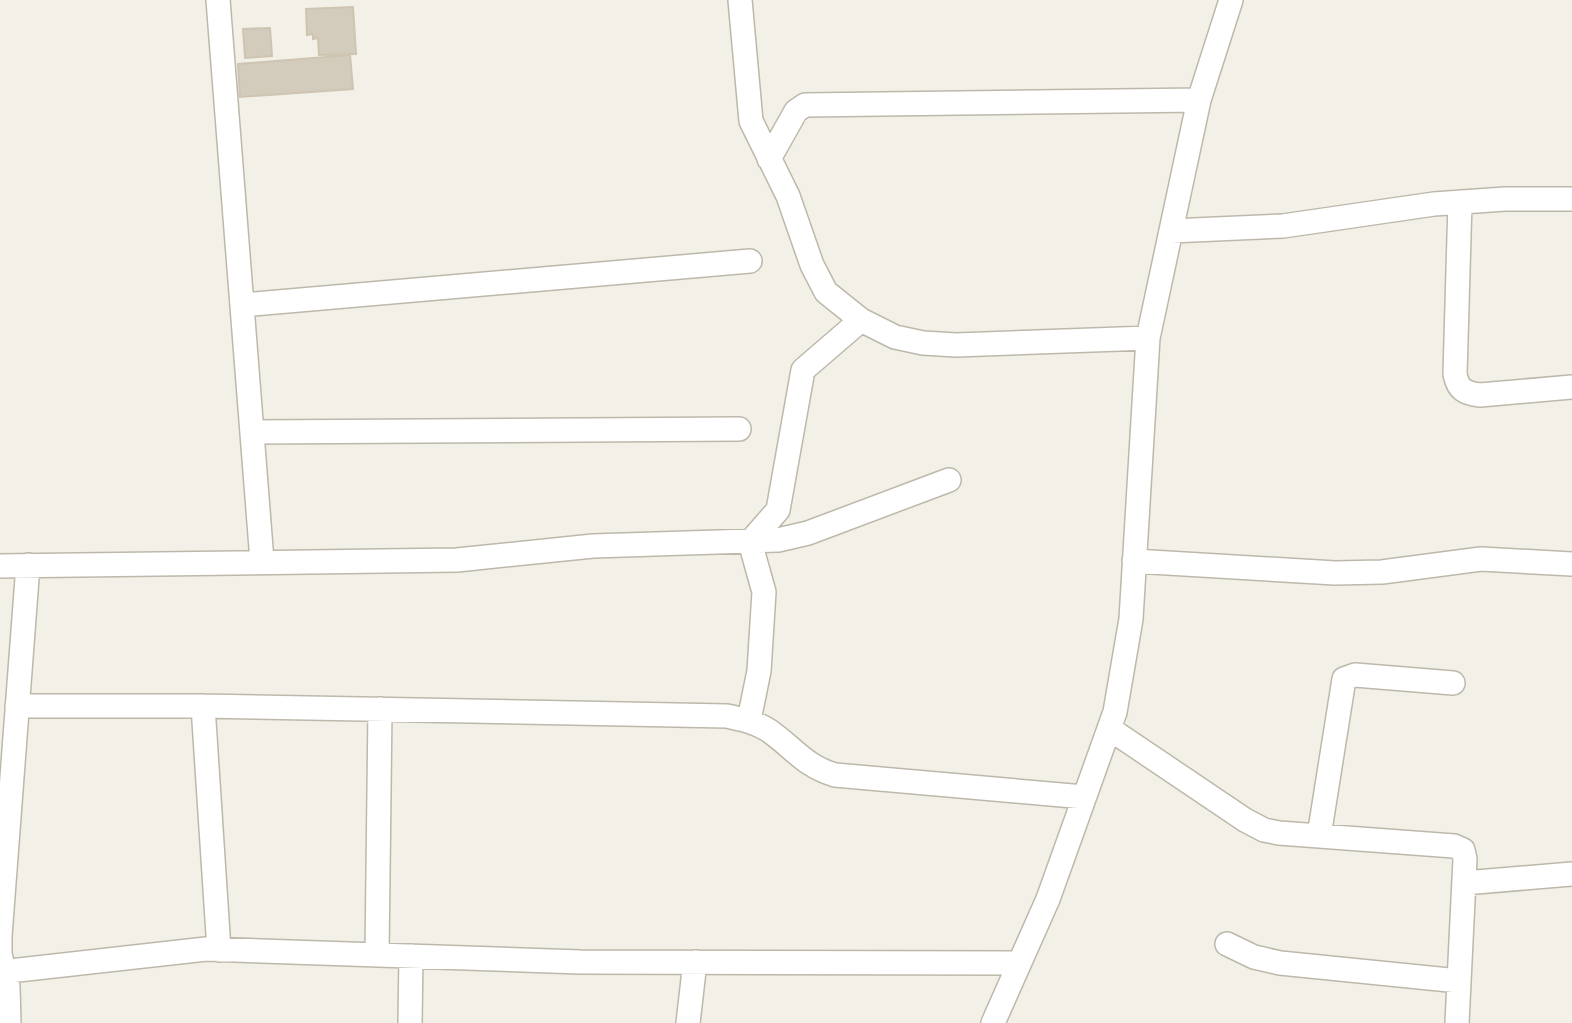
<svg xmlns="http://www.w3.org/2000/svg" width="1572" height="1023" font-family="Rubik,sans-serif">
	<rect width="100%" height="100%" fill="#f2f0e7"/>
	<!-- building -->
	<path fill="#d3ccbd" stroke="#cec4b1" stroke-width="2" d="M353 7 356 54 319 55 318 38 313 39V34L307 35 306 9Z
		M270 28 272 56 245 58 243 29Z
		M350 55 353 89 240 97 238 64Z"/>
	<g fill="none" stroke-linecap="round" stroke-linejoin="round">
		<defs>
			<path id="street" d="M218 0 262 561
				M740 0 751 121 788 196 812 265 826 292 861 320 895 337 923 343 956 345 1148 338
				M769 159 796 111 805 105 1199 100
				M1460 202 1455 374C1458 390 1465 393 1480 395L1572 387
				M1171 231 1283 226 1434 204 1505 199H1572
				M242 305 750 261
				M252 432 739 429
				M1134 561 1335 573 1382 572 1481 559 1572 564
				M0 566 457 560 593 546 778 540 808 533 949 480
				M17 706H203L727 716C741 719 755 722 768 730 793 747 804 766 835 775L1084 797
				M203 706 219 950
				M749 720 759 671 764 592 750 542 778 510 803 370 861 320
				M1110 729 1245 820 1264 830 1279 833 1454 846 1463 850 1465 859 1457 1023
				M1319 836 1344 679 1355 675 1453 683
				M1464 883 1572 874
				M1227 944 1254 957 1280 963 1459 981
				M377 955 380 709
				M0 972 206 949 580 962 1019 963
				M9 1023 8 987 0 954V936L28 565
				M410 1023 411 956
				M688 1023 695 962
				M993 1023 1048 899 1115 712 1131 619 1148 338 1199 100 1231 0"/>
		</defs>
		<!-- street casing -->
		<use href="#street" stroke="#bdb8aa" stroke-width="26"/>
		<!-- street -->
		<use href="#street" stroke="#fff" stroke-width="23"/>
	</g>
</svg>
